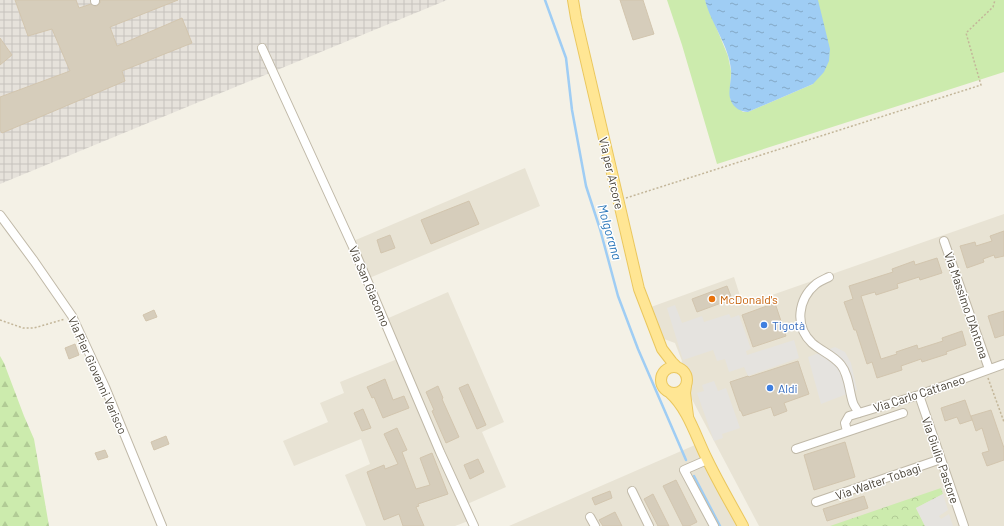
<svg xmlns="http://www.w3.org/2000/svg" width="1004" height="526" font-family="Barlow,sans-serif">
	<defs>
		<pattern id="industrial-grid" width="8" height="8" patternUnits="userSpaceOnUse"><rect width="8" height="8" fill="#e6e2db"/><path d="M0 4h8M4 0v8" fill="none" stroke="#c7c3bd"/></pattern>
		<pattern id="forest-firs" width="22" height="20" patternUnits="userSpaceOnUse"><rect width="22" height="20" fill="#ccebad"/><path d="M5 1l3.5 6h-7zM16 11l3.5 6h-7z" fill="#b1cb95"/></pattern>
		<pattern id="park-crowns" width="20" height="18" patternUnits="userSpaceOnUse"><rect width="20" height="18" fill="#ccebad"/><path d="M2 6a3 3 0 1 1 6 0M12 15a3 3 0 1 1 6 0" fill="none" stroke="#b1cb95"/></pattern>
		<pattern id="water-ripples" width="26" height="14" patternUnits="userSpaceOnUse"><rect width="26" height="14" fill="#9fcdf4"/><path d="M2 4q2-2 4 0t4 0M15 11q2-2 4 0t4 0" fill="none" stroke="#83a8c6"/></pattern>
	</defs>
	<rect width="100%" height="100%" fill="#f4f1e6"/>
	<!-- residential -->
	<path fill="#e8e3d4" d="M525 168 540 206 367 279 351 242Z
		M1004 214V526H759L677 371 682 361 675 343 664 339 651 307 734 277 743 305Z
		M448 292 504 422 482 432 506 487 465 505 471 520 455 526H366L345 475 370 464 361 439 294 466 283 441 328 422 320 403 344 393 340 382 400 358 384 320Z
		M695 445 738 526H509Z"/>
	<!-- industrial -->
	<path fill="url(#industrial-grid)" d="M0 0H447L0 184Z"/>
	<!-- grass -->
	<path fill="#ccebad" d="M667 0H705L728 56 731 71 730 99 743 112H748L813 84 818 0H1004V72L717 164 682 45Z"/>
	<!-- forest -->
	<path fill="url(#forest-firs)" d="M0 356 4 363 24 416 34 439 49 526H0Z"/>
	<!-- park -->
	<path fill="url(#park-crowns)" d="M941 488 943 494 916 508 925 526H830Z"/>
	<!-- parking -->
	<path fill="#e5e3df" d="M675 305 682 323 702 316 704 322 729 314 731 318 739 315 751 349 746 351 747 355 794 340 799 358 748 376 744 367 729 372 725 359 717 361 713 350 683 360 667 308Z
		M835 347 845 352 851 363 857 390 821 404 808 357Z
		M714 381 718 391 726 388 740 428 722 434 723 438 714 441 697 393 704 391 702 385Z
		M943 494 948 510 939 516 941 519 949 514 953 526H925L916 508Z"/>
	<!-- water -->
	<path fill="url(#water-ripples)" d="M705 0H818L830 49 829 61 824 72 813 84 748 112C741 112 734 108 731 101 727 93 732 80 731 70 729 45 711 24 705 0Z"/>
	<g fill="none" stroke-linecap="round" stroke-linejoin="round">
		<!-- stream -->
		<path stroke="#9fcdf4" stroke-width="2.5" d="M545 0 566 58 572 110 586 186 600 229 618 296 638 349 686 460
			M694 476 720 526"/>
	</g>
	<!-- building -->
	<path fill="#d6cdbb" stroke="#d2c5ae" d="M15 0H76L79 8 91 4 95 6H97L100 3V0H178L110 27 117 46 182 18 192 43 122 71 125 81 2 133 0 130V97L70 71 52 29 28 36Z
		M620 0H643L654 34 633 40Z
		M0 38 12 55 0 65Z
		M469 201 479 224 431 244 421 220Z
		M1004 231V256L995 258 994 255 983 259 984 262 967 268 960 246 975 242 976 246 992 241 990 236Z
		M390 235 395 248 381 253 377 240Z
		M937 258 942 273 920 280 919 277 897 284 898 288 876 295 875 292 861 296 881 359 897 354 896 352 917 345 918 349 943 341 942 338 962 331 966 345 946 352 947 354 922 362 921 359 901 366 902 370 877 378 872 362 867 364 856 330H854L844 302 853 299 849 286 893 272 892 269 914 261 915 265Z
		M727 286 732 299 697 312 692 299Z
		M775 303 786 336 753 347 742 315Z
		M154 310 157 317 146 321 143 315Z
		M1004 311V335L995 338 988 316Z
		M75 344 79 355 69 359 65 348Z
		M798 361 809 394 784 403 787 411 774 416 771 407 743 416 741 411H740L730 382 748 376 749 377Z
		M385 379 393 400 404 396 409 408 383 418 374 397 372 398 367 387Z
		M468 384 486 425 477 429 459 388Z
		M438 386 443 398 442 399 459 437 446 443 432 411 434 410 426 392Z
		M965 400 972 420 960 424 957 417 945 421 941 408Z
		M363 409 371 428 362 431 354 413Z
		M991 410 1004 448V460L987 466 982 453 989 451 982 428 976 431 971 416Z
		M397 428 407 450 402 452 416 489 430 485 420 458 432 453 448 494 418 504 419 506 416 507 424 526H403L399 514 384 520 367 472 384 465 385 469 398 464 384 434Z
		M166 436 169 444 154 450 151 442Z
		M845 442 855 477 814 490 804 455Z
		M105 450 108 457 98 460 95 453Z
		M478 459 484 472 470 479 464 465Z
		M676 480 697 522 689 526H683L663 486Z
		M610 491 612 498 595 505 592 498Z
		M653 494 669 526H658L644 499Z
		M864 496 868 508 827 521 823 509Z
		M615 512 622 526H603L599 520Z"/>
	<g fill="none" stroke-linecap="round" stroke-linejoin="round">
		<defs>
			<path id="minor" d="M95 0V1
				M262 48 353 247 440 452 474 526
				M0 215 34 261 72 316 105 387 162 526
				M944 241 989 369
				M829 277C825 279 820 281 816 284 798 299 794 326 812 343 821 351 833 355 841 365 849 375 849 391 853 403 854 406 857 410 859 413
				M919 395 964 526
				M847 431 845 423 849 416 919 395 1004 364
				M796 449 903 413
				M707 460 684 470 714 526
				M632 491 649 526
				M816 502 941 459
				M590 517 595 526"/>
			<path id="major" d="M573 0 576 18 639 289 662 349 672 362 677 367
				M661 380a13 13 0 1 1 26 0a13 13 0 1 1-26 0Z
				M686 386 685 393 688 416
				M670 393C688 409 696 437 707 459 718 482 731 504 743 526"/>
		</defs>
		<!-- minor casing -->
		<use href="#minor" stroke="#c0b9a8" stroke-width="10"/>
		<!-- major casing -->
		<use href="#major" stroke="#eac75e" stroke-width="12"/>
		<!-- path -->
		<path stroke="#c3b699" stroke-width="1.5" stroke-dasharray="2 2" stroke-linecap="butt" d="M626 198 981 85 966 33 993 7 995 0
			M0 320 23 328H34L65 319
			M988 378 1004 422"/>
		<!-- minor -->
		<use href="#minor" stroke="#fff" stroke-width="8"/>
		<!-- major -->
		<use href="#major" stroke="#ffe694" stroke-width="10"/>
	</g>
	<!-- markers -->
	<circle fill="#e8710a" stroke="#fff" stroke-width="1.5" cx="712" cy="299" r="4"/>
	<g fill="#3f7fe0" stroke="#fff" stroke-width="1.5">
		<circle cx="764" cy="325" r="4"/>
		<circle cx="770" cy="388" r="4"/>
	</g>
	<g text-anchor="middle" dominant-baseline="central" stroke-width="3" stroke-linejoin="round" paint-order="stroke">
		<!-- street labels -->
		<g font-size="12" fill="#474135" stroke="#fff">
			<text transform="translate(612 173) rotate(77)">Via per Arcore</text>
			<text transform="translate(370 286) rotate(67)">Via San Giacomo</text>
			<text transform="translate(967 305) rotate(71)">Via Massimo D'Antona</text>
			<text transform="translate(98 375) rotate(66)">Via Pier Giovanni Varisco</text>
			<text transform="translate(919 393) rotate(-18)">Via Carlo Cattaneo</text>
			<text transform="translate(941 460) rotate(71)">Via Giulio Pastore</text>
			<text transform="translate(878 481) rotate(-19)">Via Walter Tobagi</text>
		</g>
		<!-- food labels -->
		<g font-size="12" fill="#c56008" stroke="#fff" text-anchor="start">
			<text x="720" y="299">McDonald's</text>
		</g>
		<!-- shop labels -->
		<g font-size="12" fill="#366cbe" stroke="#fff" text-anchor="start">
			<text x="772" y="325">Tigotà</text>
			<text x="778" y="388">Aldi</text>
		</g>
		<!-- water labels -->
		<g font-size="13" font-style="italic" fill="#2875b9" stroke="#fff">
			<text transform="translate(610 232) rotate(74)">Molgorana</text>
		</g>
	</g>
</svg>
